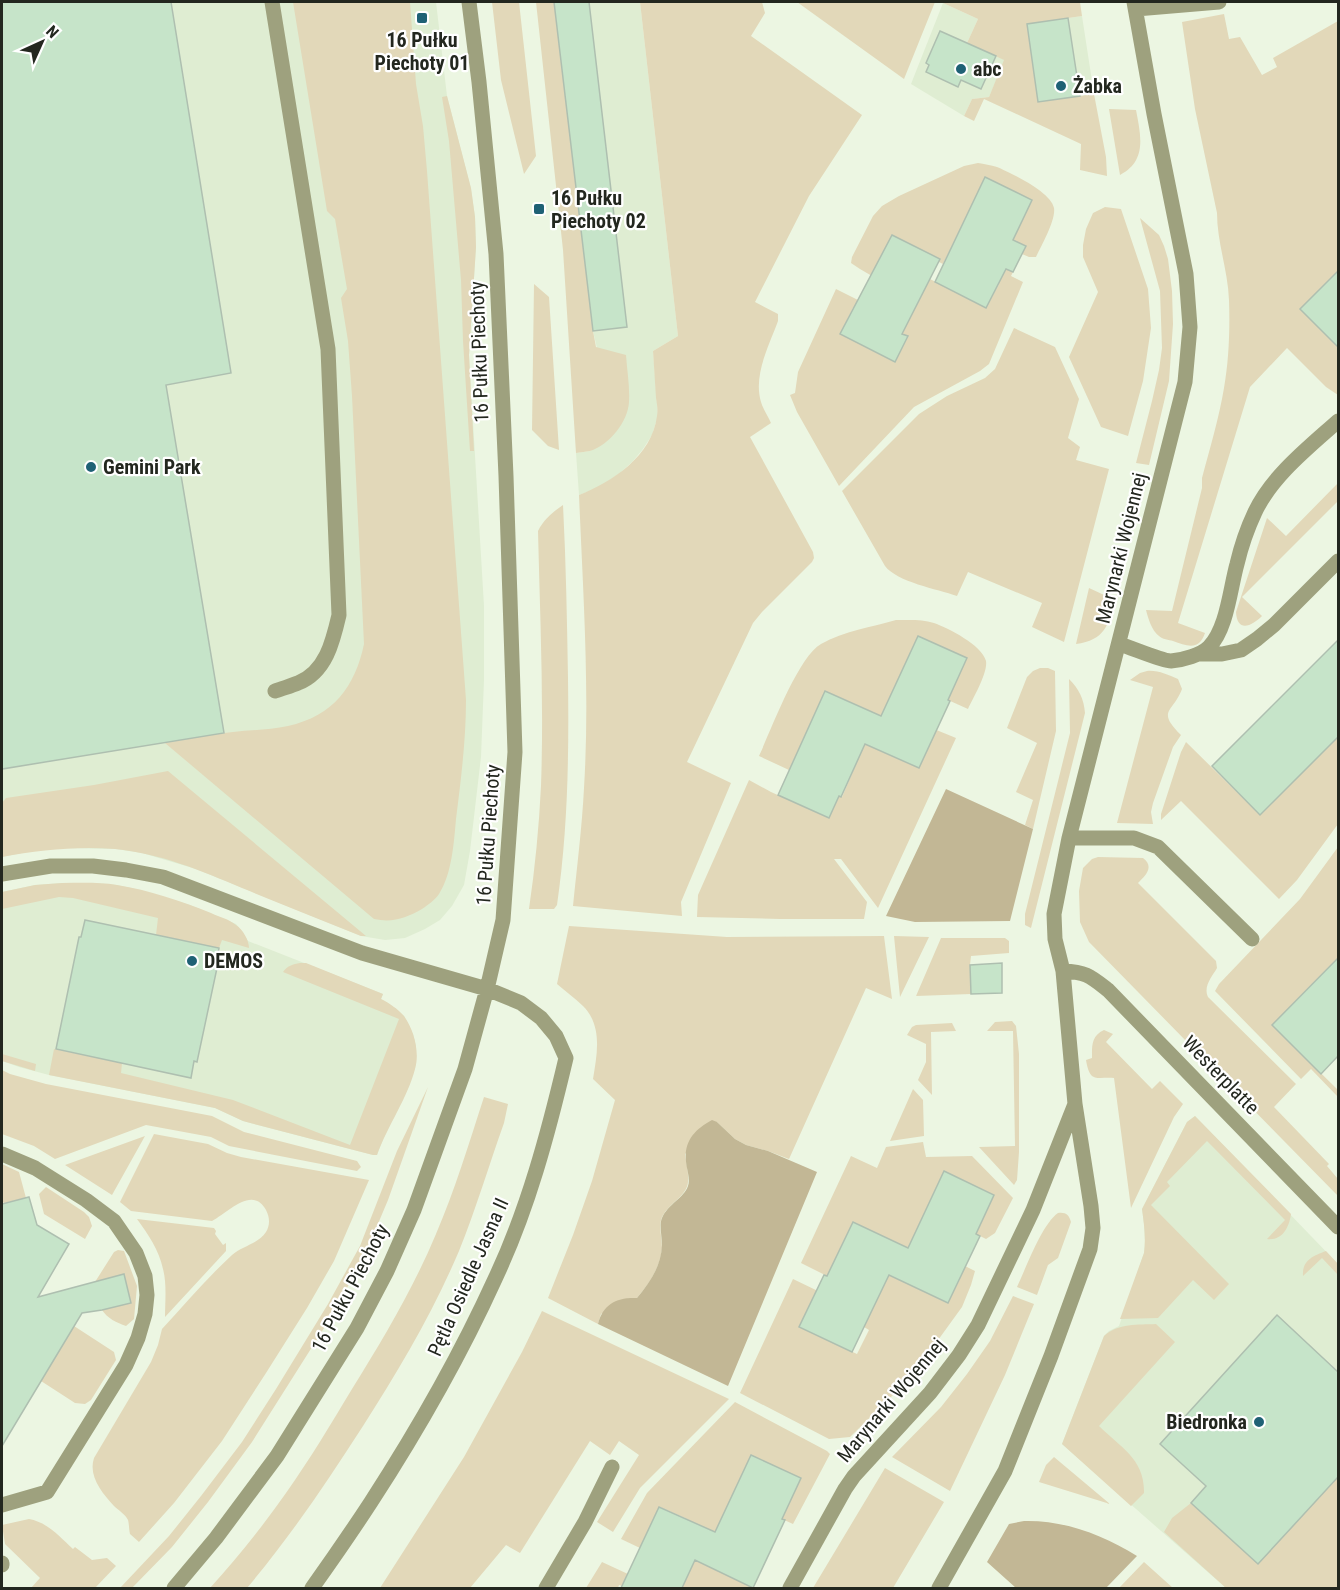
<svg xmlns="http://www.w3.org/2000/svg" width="1340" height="1590" font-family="'Roboto Condensed',sans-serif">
	<rect width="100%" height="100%" fill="#ecf6e2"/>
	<!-- built -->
	<path fill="#dfedd2" d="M2 2H436L447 96 471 189 475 217 476 247 469 355 484 606V680L481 757 470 851 464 885 452 906 440 920 425 929 405 938 385 940 361 936 196 869 142 853 116 849 67 848 36 850 2 857Z
		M554 2H640L678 336 653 351 658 416 652 435 643 449 633 461 620 473 598 488 579 495 576 453 590 451 601 445 597 348 593 331Z
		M943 3 978 19 967 43 1005 60 989 97 972 99 964 116 911 84Z
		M1082 16 1094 94 1038 102 1027 24Z
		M62 883H95L117 885 140 890 190 905 236 924 241 930 248 941 383 994 381 999 396 1009 404 1016 413 1034 416 1047V1061L415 1068 408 1088 384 1137 377 1155H373L243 1121 215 1108 49 1075 19 1067 2 1061V892L35 885Z
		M1195 1116 1338 1264V1588H1226L1062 1444 1104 1336 1109 1331 1119 1326 1144 1253 1145 1242 1144 1224 1142 1209 1187 1122Z"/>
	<!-- green -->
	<path fill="#e2d8b9" d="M293 2H410L416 84 423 126 427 171 466 700C466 740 461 779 456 819 454 842 452 874 439 894 435 900 428 905 422 909 406 918 393 923 374 919L165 743C188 739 210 734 233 732 251 730 270 730 288 726 333 716 355 687 364 644L352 396 348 341 341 298 347 289 335 219 327 211Z
		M492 2H519L536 156 524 174 501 80Z
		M536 2H554L593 331 596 347 626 355C627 370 630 387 629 402 628 422 609 445 590 451 586 452 581 452 576 453L563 250Z
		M640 2H762L765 13 751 36 862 115 809 196 755 302 778 314V321C769 346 753 375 761 402 763 409 768 416 771 423L750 437 813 552 814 558 812 562 762 612 753 623 687 762 731 783 681 902 682 916 573 906C577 867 582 827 584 788 590 691 583 592 579 495 612 482 652 456 657 416 658 410 657 404 656 398 655 382 654 367 653 351L678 336Z
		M797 2H935L904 79Z
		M944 2H1080L1082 16 1027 24 1038 102 1094 94 1106 157 1107 176 1080 170 1081 144 984 99 974 121 964 116 972 99 989 97 1004 60 967 43 978 19 943 3Z
		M1224 14 1229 39 1240 37 1262 75 1277 67 1273 58 1338 21V271L1301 309 1338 347V395L1326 387 1287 348 1250 387 1178 623 1205 633C1199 651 1187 646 1173 641 1169 640 1162 639 1159 636 1152 631 1148 618 1146 610L1172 611 1202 488V478C1210 448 1219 418 1224 388 1229 360 1230 329 1229 300 1228 271 1217 242 1217 213L1195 109 1182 22Z
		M447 96 471 188 475 217 476 247 469 355 474 451H470L463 341 461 280 449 141 442 97Z
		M1109 109 1136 110C1141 136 1147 161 1120 175Z
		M978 163C984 164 991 165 997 167 1011 173 1051 192 1054 208 1056 220 1041 246 1036 257H1029L1022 254 1026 246 1013 240 985 178 943 264 915 250 872 276 860 269 851 263 852 257 873 216 882 206 899 196 964 166Z
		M1105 207 1121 209 1148 289 1151 328 1143 381 1128 436 1101 427 1069 357 1098 292 1083 257V245L1086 229 1093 213Z
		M1140 218 1159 235 1164 246 1168 259 1172 291 1173 324 1169 381 1149 465 1136 463 1152 401 1159 370 1162 348 1160 291Z
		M1001 267 1013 272 1011 276 1023 282 989 364 980 371 914 407 839 486 797 412 790 395 795 393 798 372 836 289 860 301 853 308 840 334 895 362 908 337 902 334 930 279 986 308 999 284 995 281Z
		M534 284 549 297 559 450 548 446 532 430Z
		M1014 328 1055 347 1079 399 1068 438 1080 447 1076 460 1109 469 1064 642 1032 627 1042 603 968 572 957 596C937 589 897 582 885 566L842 491 919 414 947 396 985 378 995 369Z
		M1338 483V501L1242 597 1262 616C1252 626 1237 633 1236 612L1267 518 1286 536Z
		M563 505C566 562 567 620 568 678 569 754 568 830 557 905L554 909H529C535 868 539 827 541 786 544 701 540 616 538 531 544 519 553 512 563 505Z
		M1089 588 1115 600C1108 626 1105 640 1076 644Z
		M896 620C909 620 922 619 934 623 948 628 982 645 986 661 988 673 973 698 968 709L948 700 966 658 918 636 879 720 850 702 825 691 789 770 759 756C771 730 798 657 821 644 844 631 872 627 896 620Z
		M1040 668H1048L1055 671 1056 731 1033 829 1025 825 1033 800 1016 792 1037 743 1007 728 1027 677 1033 671Z
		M1147 671C1158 670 1168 675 1178 679L1182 689C1173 713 1156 710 1181 735L1173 747 1153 803 1151 812 1153 824 1117 823 1153 687 1130 680 1140 673Z
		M1069 679C1079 689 1084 699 1085 713L1031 928 1025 925V914L1070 733Z
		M934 729 956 738 878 908 841 859H834L867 902 864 919H780L697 917 698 895 749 780 771 792 829 818 839 796 842 797 854 769 861 742 919 768 930 744Z
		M1338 737V824L1297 880 1279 899 1181 801 1161 820V814L1181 752 1186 742 1260 815Z
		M168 771 366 936H361C321 920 281 904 242 888 202 871 159 853 115 849 77 846 39 850 2 857V803L6 798 94 785Z
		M1338 847V958L1272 1025 1338 1090V1097L1311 1069 1301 1079 1215 991 1219 984 1300 899Z
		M1098 857 1143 858C1155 867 1145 876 1138 883L1216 961 1217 968C1212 977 1203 986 1208 997L1296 1084 1274 1107 1329 1164 1327 1166 1338 1179V1196L1089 942 1080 922 1079 891 1083 868 1092 859Z
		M62 883C80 883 99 882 117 885 149 890 181 901 211 913 219 917 229 919 236 925 243 930 249 940 249 948L222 940 219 948 156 935 158 918 73 898 59 897 2 909V892L35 885Z
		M569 926 727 937 884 936 892 999 866 988 789 1159 768 1151 746 1145 735 1139 717 1122 685 1154C686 1163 689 1173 688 1182 687 1197 666 1204 661 1220 659 1228 662 1239 662 1248 660 1269 649 1283 637 1298H629L601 1314 598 1324 548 1298 573 1235 592 1181 615 1100 593 1079C597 1055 603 1026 583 1006 575 998 565 991 557 984Z
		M894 936 929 937 900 997Z
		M941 938H1005L1009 941V953L971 956 970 965 971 994 916 996Z
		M300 963H306L383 994 381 999C389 1003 398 1009 404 1016 414 1030 420 1052 415 1069 408 1097 387 1127 377 1155H373L243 1121 215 1108 49 1075 54 1049 122 1063 121 1073 233 1100 350 1145 399 1019 283 972C287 966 293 964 300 963Z
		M1012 1021 1016 1026 1019 1054V1152L1017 1180 1014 1185 979 1147 1015 1146 1013 1031H987L995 1022Z
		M952 1023 956 1031 931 1032 932 1095 918 1080 926 1062V1044L907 1035 912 1027 916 1025Z
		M1104 1030 1113 1034 1106 1042 1152 1089 1160 1081 1183 1104 1174 1117 1131 1208 1114 1078C1095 1077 1090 1083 1086 1060L1092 1058C1092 1046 1091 1036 1104 1030Z
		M2 1054 36 1064 35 1071 2 1061Z
		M2 1070 10 1074 46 1084 212 1116 244 1132 357 1161 361 1167 357 1171 229 1146 211 1137 146 1125 55 1159 34 1146 2 1134Z
		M428 1087 388 1200 372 1238 338 1306 252 1442 208 1502 172 1547 132 1588H120L169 1536 201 1496 242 1442 276 1389 328 1304 360 1246 397 1151Z
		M913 1089 923 1100 924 1136 890 1141Z
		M484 1097 508 1104 504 1123C489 1165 476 1209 459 1251 433 1312 399 1370 363 1426 327 1482 290 1537 247 1588H210C237 1558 263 1526 286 1493 310 1459 331 1424 352 1389 383 1339 413 1289 436 1234 455 1190 469 1143 484 1097Z
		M1195 1116 1291 1214C1289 1228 1282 1241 1267 1239L1285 1220 1207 1141 1167 1182 1170 1186 1151 1205 1229 1284 1214 1300 1193 1280 1158 1318 1120 1319 1144 1253C1146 1238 1144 1224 1142 1209L1187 1122Z
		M154 1134 208 1144 227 1153 241 1157 369 1180 334 1261 307 1308 266 1373 222 1441 174 1503 139 1542 130 1534C129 1530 129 1523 128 1520 125 1514 118 1510 114 1506 102 1493 88 1476 94 1458L151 1362 158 1345 162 1329C185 1304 207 1278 232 1255 242 1246 258 1244 266 1232 270 1225 270 1218 266 1210 252 1185 228 1213 212 1221L131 1211 120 1202Z
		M145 1136 112 1195 65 1165Z
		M923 1142 926 1157 972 1156 1013 1198 995 1233 986 1239 976 1234 994 1195 944 1171 906 1252 878 1234 853 1222 827 1276 801 1263 851 1156 877 1168 886 1147Z
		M2 1164 19 1172 26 1198 4 1203 2 1201Z
		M46 1187 84 1212 89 1217 92 1226 85 1239 44 1214 39 1194Z
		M1058 1213C1066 1212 1069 1215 1071 1222L1058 1258 1048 1265 1037 1295 1017 1287C1026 1268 1042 1224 1058 1213Z
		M137 1219 214 1228 216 1231 215 1234 223 1245 226 1243V1251L165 1317C165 1302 167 1284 163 1269 159 1250 148 1234 137 1219Z
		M118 1250 124 1251 137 1286 134 1319 126 1326C117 1323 107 1318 102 1310L131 1303 124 1274 95 1282 114 1252Z
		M1326 1251 1338 1264V1275L1322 1258 1303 1276C1302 1260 1313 1256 1326 1251Z
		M961 1264 975 1271 971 1285 962 1307 920 1365 891 1397 850 1437 829 1439 740 1393 793 1279 820 1292 811 1302 799 1327 857 1354 869 1330 864 1327 889 1275 948 1303 960 1279Z
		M1013 1296 1034 1304 1005 1375 950 1491 892 1457 941 1407 967 1374 990 1341Z
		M542 1311 729 1399 640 1488 613 1532 597 1522 639 1455 619 1441 610 1455 590 1441 520 1553 506 1545 470 1588H380L464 1457 522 1352Z
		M1156 1324 1175 1342 1099 1426C1120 1447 1145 1459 1144 1493L1131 1506 1062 1444 1104 1336C1118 1323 1138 1325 1156 1324Z
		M74 1326 114 1352 116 1360 91 1400 85 1404 75 1403 41 1381Z
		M735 1402 827 1451 830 1454 793 1524 782 1519 714 1535 685 1518 660 1507 640 1548 621 1539 647 1493Z
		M1054 1457 1110 1504 1039 1482 1046 1465Z
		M885 1468 944 1502 893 1588H813Z
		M1338 1477V1588H1226L1164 1532 1172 1518 1191 1503 1258 1564Z
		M29 1519C47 1522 60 1537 73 1549L75 1547 92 1560 107 1558 116 1566 95 1588H31L40 1578 5 1544 2 1525Z
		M695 1560 756 1588H682Z
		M602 1562 628 1574 622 1586 619 1585 618 1588H586Z
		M1144 1562 1173 1588H1119Z"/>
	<!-- forest -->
	<path fill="#c2b795" d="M946 789 1033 829 1010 921 915 922 886 916Z
		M712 1120 717 1122 735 1139 746 1145 768 1151 817 1172 728 1386 598 1324C603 1304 617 1297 637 1298 650 1282 661 1267 662 1245 662 1237 659 1225 662 1218 668 1204 684 1198 688 1186 690 1181 688 1173 687 1168 682 1144 692 1131 712 1120Z
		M1024 1521C1065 1520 1103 1535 1137 1556L1106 1588H1016L987 1562 1009 1524Z"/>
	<!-- building -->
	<path fill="#c6e4c9" stroke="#aebfb0" stroke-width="1.5" d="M2 2H171L231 373 166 385 224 733 2 769Z
		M554 2H589L627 327 593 331Z
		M1068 18 1080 96 1038 102 1027 24Z
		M940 31 996 56 981 89 961 80 958 87 926 72 929 65 926 63Z
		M985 177 1032 200 1013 240 1026 246 1013 272 1006 269 986 308 935 282Z
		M892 235 940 259 902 334 908 336 895 362 840 334Z
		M1338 271V347L1300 309Z
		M918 636 967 658 948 700 950 701 919 768 865 744 841 797 839 796 829 818 778 795 825 691 881 716Z
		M1338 640V737L1260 815 1212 766Z
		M85 920 219 948 215 968H217L197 1062 194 1061 191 1078 56 1049 79 937H81Z
		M1338 958V1056L1321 1074 1272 1025Z
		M1002 963V993L971 994 970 965Z
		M944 1171 994 1195 976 1234 980 1236 948 1303 889 1275 852 1352 799 1327 824 1275 827 1276 853 1222 908 1248Z
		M29 1197 37 1225 69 1244 38 1297 124 1274 131 1303 102 1310 82 1313 2 1446V1204Z
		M1277 1315 1338 1372V1477L1258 1564 1191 1503 1206 1486 1160 1444Z
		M751 1455 801 1478 782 1519 785 1520 753 1588 695 1560 682 1588H621L659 1507 715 1532Z"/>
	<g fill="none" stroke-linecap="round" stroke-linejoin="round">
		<!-- minor -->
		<path stroke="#9ea17e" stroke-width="15" d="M272 2 328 349 339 615C333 641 326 672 298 683 291 686 283 688 275 691
			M1136 9 1219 2
			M1119 644C1130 647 1162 661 1171 661 1183 660 1201 655 1209 647 1227 629 1230 589 1237 564 1241 547 1247 529 1255 512 1272 476 1309 447 1338 421
			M1200 654H1222L1241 650 1257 639 1274 625 1338 561
			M1069 838H1134L1158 847 1252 939
			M2 874 51 866H93L126 870 163 877 362 953 487 989 521 1003 541 1018 556 1036 566 1058C548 1134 528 1209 495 1279 460 1356 417 1431 371 1502 352 1531 332 1560 312 1588
			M1063 971C1086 972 1090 976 1108 990L1338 1227
			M2 1154 35 1168 86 1200 114 1221 136 1253 145 1276 147 1295 145 1314 138 1338 126 1365 47 1492 2 1505
			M2 1565V1563
			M174 1588 216 1538 277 1456 357 1328 387 1271 414 1210 465 1069 487 989 503 920 515 752 506 476 496 254 479 82 469 2
			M546 1588 585 1522 612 1467
			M790 1588 845 1489 854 1476 930 1393 959 1355 978 1325 1033 1210 1075 1104
			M939 1588 1005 1471 1051 1356 1090 1249 1093 1228 1091 1206 1075 1104 1063 971 1055 939 1054 914 1069 838 1185 382 1190 327 1186 274 1154 114 1134 2"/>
	</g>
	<!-- markers -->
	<g fill="#1f6175" stroke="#fff" stroke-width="2">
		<rect x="416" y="12" width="12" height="12" rx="3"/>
		<circle cx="961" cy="69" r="6"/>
		<circle cx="1061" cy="86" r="6"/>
		<rect x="533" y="203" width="12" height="12" rx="3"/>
		<circle cx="91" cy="467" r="6"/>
		<circle cx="192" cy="961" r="6"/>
		<circle cx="1259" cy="1422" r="6"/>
	</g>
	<g text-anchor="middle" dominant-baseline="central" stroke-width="4.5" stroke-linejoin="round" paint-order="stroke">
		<!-- poi labels -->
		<g font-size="20" font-weight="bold" fill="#23271f" stroke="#fff" text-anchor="start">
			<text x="422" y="40" text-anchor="middle">16 Pułku<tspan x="422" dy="23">Piechoty 01</tspan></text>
			<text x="973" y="69">abc</text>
			<text x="1073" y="86">Żabka</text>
			<text x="551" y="198">16 Pułku<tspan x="551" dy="23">Piechoty 02</tspan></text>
			<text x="103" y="467">Gemini Park</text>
			<text x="204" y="961">DEMOS</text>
			<text x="1247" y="1422" text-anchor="end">Biedronka</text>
		</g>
		<!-- street labels -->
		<g font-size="20" fill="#23271f" stroke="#fff">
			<text transform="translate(479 352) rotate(-92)">16 Pułku Piechoty</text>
			<text transform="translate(1121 548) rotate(-76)">Marynarki Wojennej</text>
			<text transform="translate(488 835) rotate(-86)">16 Pułku Piechoty</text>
			<text transform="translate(1221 1075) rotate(46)">Westerplatte</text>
			<text transform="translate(468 1277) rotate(-66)">Pętla Osiedle Jasna II</text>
			<text transform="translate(350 1288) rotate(-62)">16 Pułku Piechoty</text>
			<text transform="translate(891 1400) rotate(-50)">Marynarki Wojennej</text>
		</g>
	</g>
	<!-- border -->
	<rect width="1340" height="1590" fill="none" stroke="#23271f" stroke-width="6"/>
	<!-- north arrow -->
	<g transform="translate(42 42) rotate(45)" stroke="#ffffff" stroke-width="4.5" paint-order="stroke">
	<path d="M0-4.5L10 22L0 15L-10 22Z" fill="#23271f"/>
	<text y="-9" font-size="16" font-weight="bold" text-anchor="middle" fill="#23271f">N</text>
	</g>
</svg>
